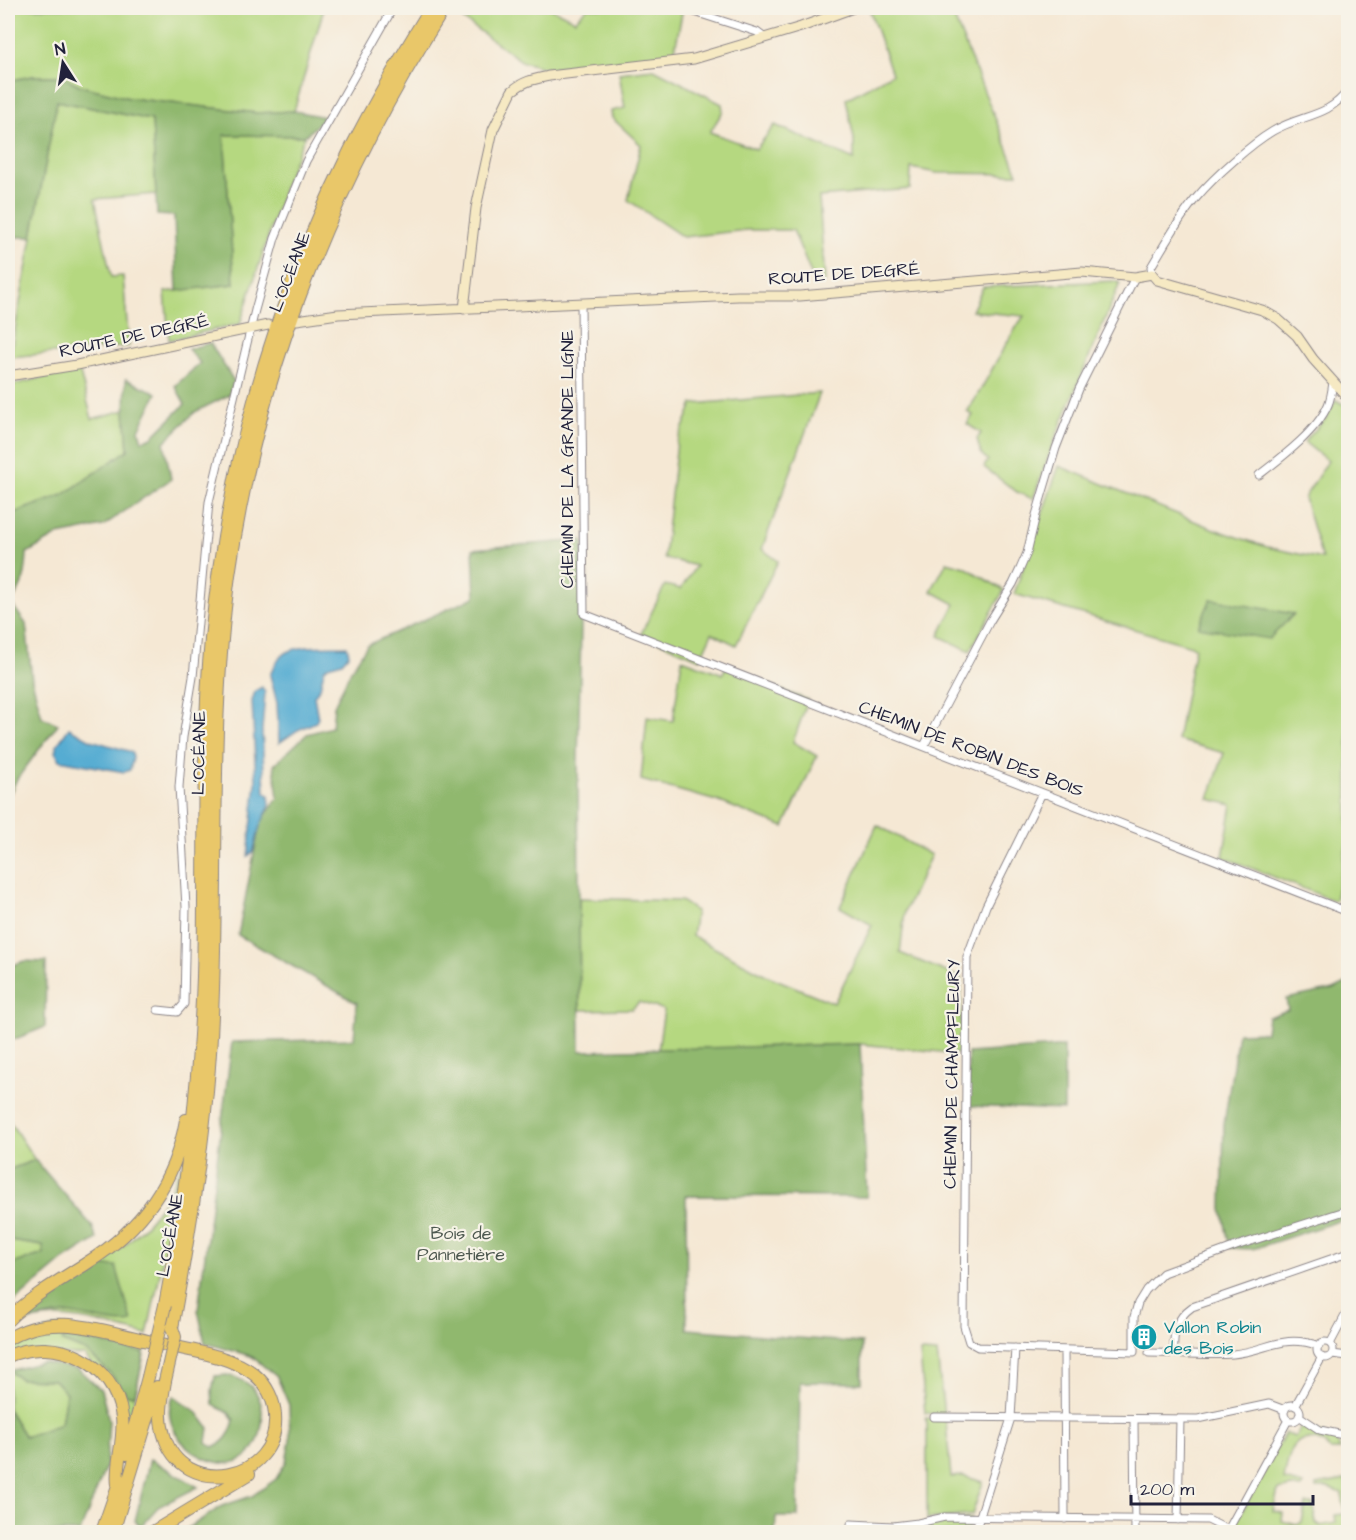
<svg xmlns="http://www.w3.org/2000/svg" width="1356" height="1540" font-family="'Architects Daughter',sans-serif">
	<rect width="100%" height="100%" fill="#f7f3e8"/>
	<filter id="ink" filterUnits="userSpaceOnUse"><feTurbulence type="fractalNoise" baseFrequency=".0167" numOctaves="2"/><feDisplacementMap in="SourceGraphic" scale="12" xChannelSelector="R" yChannelSelector="G"/><feConvolveMatrix kernelMatrix="1 2 1 2 8 2 1 2 1" color-interpolation-filters="sRGB"/></filter>
	<filter id="wash" filterUnits="userSpaceOnUse"><feTurbulence type="fractalNoise" baseFrequency=".008" numOctaves="4" result="noise"/><feDisplacementMap in="SourceGraphic" scale="24" xChannelSelector="R" yChannelSelector="G"/><feGaussianBlur stdDeviation="1.35" result="paint"/><feColorMatrix in="noise" values="0 0 0 0 0 0 0 0 0 0 0 0 0 0 0 0 0 1.4 0 .05"/><feComposite in="paint" operator="in"/></filter>
	<g filter="url(#wash)">
		<rect width="100%" height="100%" fill="#f5e8d4"/>
		<!-- green -->
		<path fill="#b5d880" stroke="#6c7d5e" stroke-width="1.5" d="M8 8H324L294 111 257 113 129 98 81 86 62 76H32L8 81Z
			M471 8H550L575 20 587 8H670L682 13 674 55 549 69 523 62 463 19Z
			M877 8H950L1018 174 937 173 911 168 910 189 819 197 825 282 814 281 793 230H747L683 237 628 200 641 145 612 118 611 111 625 108 619 73 654 69 722 104 723 111 710 132 756 149 775 125 854 160V139L846 99 892 74 870 11Z
			M57 101 152 120 156 194 95 199 111 277 123 276 129 346 10 357Z
			M224 134 305 136 287 178 240 324 169 340 165 292 234 284Z
			M1114 281 1120 283 1054 441 1033 499 1017 492 984 467 988 460 981 454 977 439 981 433 967 424 973 415 967 412C988 381 1002 346 1024 316L972 311 983 287Z
			M79 369 92 419 125 410 128 450 63 495 8 515V386Z
			M820 393 762 549 778 561 736 645 712 633 700 659 641 634 665 585 681 589 696 566 664 558 677 442 693 404Z
			M1336 400 1348 407V838L1335 901 1223 857 1232 805 1209 799 1224 753 1177 740 1195 647 1014 594 1059 466 1214 529 1267 547 1322 559 1304 498 1328 461 1304 442 1326 418Z
			M947 562 965 567 1004 590 970 651 939 636 955 604 931 591Z
			M682 659 723 674 725 668 808 700 793 742 817 756 784 827 720 802 641 780 647 717 673 721Z
			M877 825 931 855 905 911 900 953 961 978V1054L860 1044 658 1050 664 1010 639 1002 632 1009 580 1010 579 898 681 901 696 911 692 936 768 976 834 1003 872 925 840 907Z
			M8 1119 35 1160 8 1170Z
			M183 1164 147 1335C101 1324 52 1304 8 1330 42 1294 90 1274 127 1243 142 1230 157 1214 167 1197 173 1187 175 1173 183 1164Z
			M8 1216 11 1241 43 1246 44 1254 8 1265Z
			M58 1326 146 1345 129 1425 126 1411 85 1355 8 1353V1342Z
			M920 1352 937 1353 944 1415 925 1413Z
			M8 1371 21 1379 54 1380 66 1393 61 1424 25 1437 8 1409Z
			M925 1418 944 1419 946 1422 951 1477 963 1476 983 1482 972 1515 927 1519V1423Z
			M1302 1426 1337 1440 1340 1450H1330C1320 1437 1298 1434 1291 1452 1287 1460 1286 1471 1284 1480L1303 1485 1302 1488 1292 1487 1278 1490 1273 1511 1283 1513 1282 1521 1297 1525 1302 1522 1306 1504H1313L1316 1523 1320 1526 1336 1523 1335 1515 1345 1514 1342 1493 1328 1488H1317V1485L1346 1480 1348 1499V1532H1231L1285 1433 1295 1437Z
			M971 1519 967 1532H926V1524L943 1520Z"/>
		<!-- forest -->
		<path fill="#90b86e" stroke="#596d54" stroke-width="1.5" d="M32 76H62L81 86 129 98 257 113 294 111 325 117 305 136 224 135 234 284 177 291 174 216 157 215 152 120 57 101 32 237H8V81Z
			M210 343 234 381 229 395 195 412 164 442 171 479 103 526 58 535 27 553C26 575 24 585 11 603L26 624 32 680 42 717 58 724 17 779 8 798V515L63 495 128 450 125 410 126 379 157 393 139 430 142 441 152 437 185 404 175 386 200 363 188 349Z
			M583 540 578 762 580 1051 860 1044 867 1197 686 1196 687 1329 862 1343V1383L800 1382 798 1517H776L775 1532H182L222 1506 252 1496 276 1479 286 1462 290 1440 289 1405 277 1377 251 1356 205 1343 198 1310 232 1042 354 1039 357 1003 238 935 260 823 278 798 274 765 307 734 332 727 334 706 351 670 367 645 475 597 473 549Z
			M1211 599 1294 614 1269 639 1198 627Z
			M24 961 46 962 45 1027 8 1042V967Z
			M1348 982V1218L1253 1249 1230 1248 1222 1209 1224 1124 1238 1033 1266 1032 1268 1017 1288 1010 1286 999 1334 989Z
			M1057 1047H1064V1110L968 1106V1053Z
			M35 1160 92 1226 97 1239 64 1260 8 1307V1265L44 1254 43 1246 11 1241 8 1216V1170Z
			M104 1266H116L132 1322C116 1326 89 1316 70 1314 58 1313 43 1318 31 1320L29 1315 41 1303Z
			M73 1336 144 1353 135 1395H127L110 1373 87 1352 62 1342 63 1338Z
			M42 1362 78 1369 101 1390 109 1420 106 1466 80 1532H8V1513L10 1508 8 1506V1409L25 1437 61 1424 66 1393 54 1380 21 1379 9 1371Z
			M227 1375C237 1378 248 1381 255 1391 267 1408 264 1440 248 1455 226 1474 190 1456 177 1435 169 1422 166 1409 174 1396L197 1412 209 1428 207 1442 213 1447C225 1443 231 1433 234 1420L229 1413 213 1405 212 1390 215 1376Z
			M150 1459 198 1487 158 1507 141 1526 135 1521Z"/>
		<!-- water -->
		<path fill="#55acd2" stroke="#3c6786" stroke-width="1.5" d="M347 646 349 654 342 662 328 666 324 670 320 688 314 696 318 718 316 722 298 730 279 743 277 703 270 675C274 667 277 659 284 654 298 644 330 647 347 646Z
			M262 687 265 693 262 730 265 792 269 795 270 805 260 826 253 852 248 856 256 782 252 701 255 691Z
			M69 728 91 740 132 752 133 758 130 770 124 772 60 760 55 752 57 745Z"/>
	</g>
	<g filter="url(#ink)">
		<g fill="none" stroke-linecap="round" stroke-linejoin="round">
			<defs>
				<path id="street" d="M682 8 757 32 765 38
					M1152 274 1151 267C1165 244 1179 218 1197 197 1214 177 1251 144 1273 131 1302 114 1328 118 1348 90
					M581 303 584 614 1348 912
					M1259 475C1281 458 1317 431 1328 405 1331 398 1332 390 1333 382
					M924 746 990 621 1013 584 1020 569 1027 553 1036 515 1056 448 1079 389 1135 277
					M1042 793 986 906 967 957 964 1326 969 1342 978 1347 1134 1352V1317L1138 1303 1146 1290 1163 1273 1239 1245 1348 1210
					M158 1010 177 1012 184 1004 186 907 179 787 183 737 193 677 209 502 255 310 275 238 306 161 393 8
					M1317 1350a8 8 0 1 1 16 0a8 8 0 1 1-16 0Z
					M1330 1344 1348 1310
					M1064 1350 1065 1519
					M1149 1353C1177 1353 1205 1356 1233 1354 1267 1351 1282 1333 1319 1346
					M1174 1353C1173 1333 1175 1319 1192 1307L1348 1253
					M1332 1354 1348 1356
					M1284 1413a8 8 0 1 1 16 0a8 8 0 1 1-16 0Z
					M1295 1406 1322 1357
					M1299 1416 1320 1430 1348 1436
					M934 1417 1198 1419 1269 1404 1285 1410
					M1134 1419 1135 1532
					M1178 1520 1180 1419
					M851 1524 893 1526 918 1523 945 1517 1208 1520 1228 1530
					M975 1532 1011 1418 1015 1348
					M1227 1532 1288 1420"/>
				<path id="secondary" d="M464 309 476 208 493 130 512 91C523 81 535 79 549 76L694 59 801 27 853 8
					M297 320 338 314 738 296H800L1082 272 1135 277 1152 274 1157 280 1262 310 1278 319 1297 336 1313 359 1348 398
					M8 376 77 365 268 325"/>
				<path id="highway" d="M165 1305C186 1196 199 1087 203 977 206 864 201 751 211 639 226 475 270 315 342 167 368 112 399 60 431 8
					M8 1320C30 1297 59 1281 87 1263 140 1230 175 1183 186 1120
					M172 1328C191 1224 208 1121 212 1015 219 868 209 721 229 575 258 368 333 184 444 8
					M8 1339C52 1311 101 1331 148 1341 180 1349 231 1354 255 1375 267 1385 274 1400 275 1415 280 1482 182 1500 164 1435 158 1417 162 1399 165 1381
					M8 1356C56 1335 115 1362 122 1417 125 1441 115 1463 118 1485
					M127 1454 148 1377
					M102 1532 120 1480
					M113 1532 157 1387
					M153 1532 249 1474"/>
			</defs>
			<!-- street casing -->
			<use href="#street" stroke="#8c8588" stroke-width="9"/>
			<!-- secondary casing -->
			<use href="#secondary" stroke="#8c8588" stroke-width="11"/>
			<!-- highway casing -->
			<use href="#highway" stroke="#8c8588" stroke-width="14"/>
			<!-- street -->
			<use href="#street" stroke="#fff" stroke-width="7"/>
			<!-- secondary -->
			<use href="#secondary" stroke="#f6e9c3" stroke-width="9"/>
			<!-- highway -->
			<use href="#highway" stroke="#e9c769" stroke-width="12"/>
			<defs>
				<path id="highway-bridge" d="M148 1377 165 1305
					M165 1381 175 1337 172 1328"/>
			</defs>
			<!-- highway-bridge casing -->
			<use href="#highway-bridge" stroke="#8c8588" stroke-width="14" stroke-linecap="butt"/>
			<!-- highway-bridge -->
			<use href="#highway-bridge" stroke="#e9c769" stroke-width="12"/>
		</g>
	</g>
	<!-- icons -->
	<defs>
		<symbol id="building-disc" viewBox="-11 -11 22 22"><circle r="9.5" fill="#0f9aa8" stroke="#f7f3e8"/><path d="M-4-6H4V6H1V3H-1V6H-4ZM-2.5-4.3h1.7v1.8h-1.7ZM.8-4.3h1.7v1.8H.8ZM-2.5-1h1.7V.8h-1.7ZM.8-1h1.7V.8H.8Z" fill="#fff"/></symbol>
	</defs>
	<g fill-rule="evenodd">
		<use href="#building-disc" x="1129" y="1322" width="30" height="30"/>
	</g>
	<g text-anchor="middle" dominant-baseline="central" stroke-width="4.5" stroke-linejoin="round" paint-order="stroke">
		<!-- street labels -->
		<g font-size="18" fill="#22223b" stroke="#f7f3e8">
			<text transform="translate(290 272) rotate(-69)">L’OCÉANE</text>
			<text transform="translate(844 274) rotate(-4)">ROUTE DE DEGRÉ</text>
			<text transform="translate(134 336) rotate(-12)">ROUTE DE DEGRÉ</text>
			<text transform="translate(567 459) rotate(-90)">CHEMIN DE LA GRANDE LIGNE</text>
			<text transform="translate(971 749) rotate(21)">CHEMIN DE ROBIN DES BOIS</text>
			<text transform="translate(199 753) rotate(-89)">L’OCÉANE</text>
			<text transform="translate(952 1074) rotate(-89)">CHEMIN DE CHAMPFLEURY</text>
			<text transform="translate(170 1235) rotate(-80)">L’OCÉANE</text>
		</g>
		<!-- park labels -->
		<g font-size="18" fill="#4e5950" stroke="#f7f3e8">
			<text x="461" y="1233">Bois de<tspan x="461" dy="21">Pannetière</tspan></text>
		</g>
		<!-- culture labels -->
		<g font-size="18" fill="#0d838f" stroke="#f7f3e8" text-anchor="start">
			<text x="1164" y="1327">Vallon Robin<tspan x="1164" dy="21">des Bois</tspan></text>
		</g>
	</g>
	<!-- margin -->
	<rect width="1356" height="1540" fill="none" stroke="#f7f3e8" stroke-width="30"/>
	<!-- north arrow -->
	<g transform="translate(63 63) rotate(348)" stroke="#f7f3e8" stroke-width="4.5" paint-order="stroke">
	<path d="M0-4.5L10 22L0 15L-10 22Z" fill="#22223b"/>
	<text y="-9" font-size="16" font-weight="bold" text-anchor="middle" fill="#22223b">N</text>
	</g>
	<!-- scale -->
	<path d="M1131 1495v9h182v-9" fill="none" stroke="#22223b" stroke-width="3"/>
	<text x="1140" y="1495" font-size="18" fill="#22223b" stroke="#f7f3e8" stroke-width="4.5" paint-order="stroke">200 m</text>
</svg>
